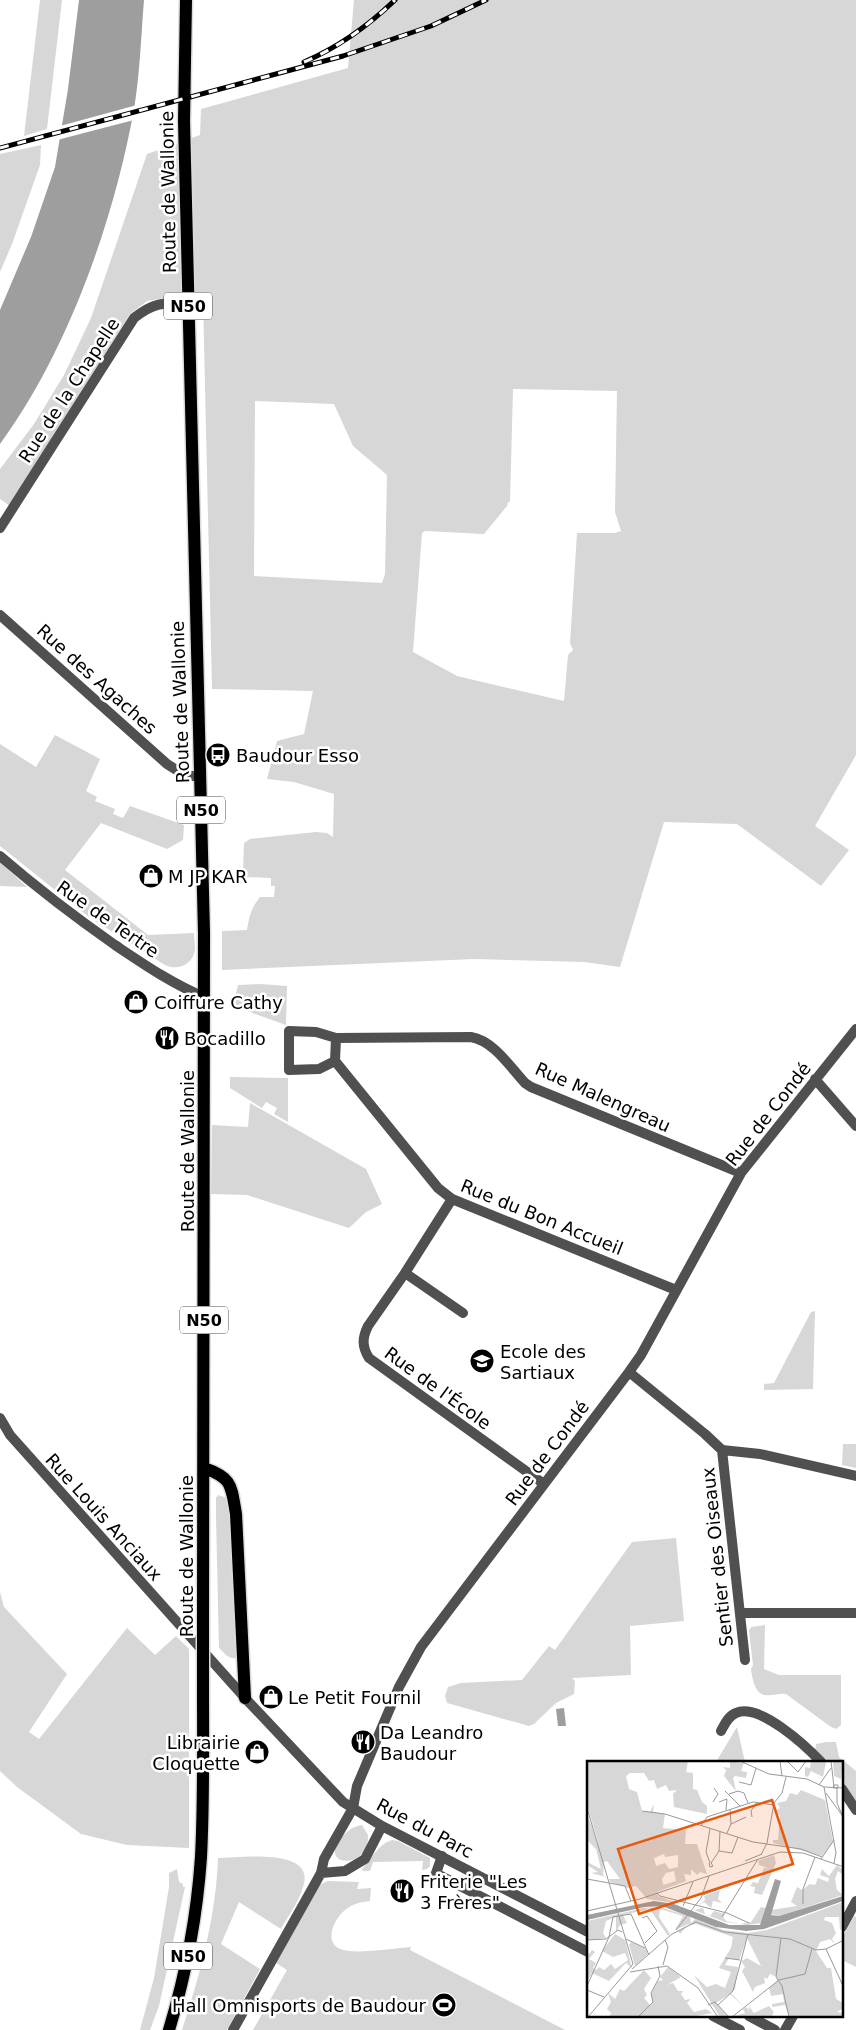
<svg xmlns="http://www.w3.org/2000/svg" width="856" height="2030" font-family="'DejaVu Sans',sans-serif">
	<rect width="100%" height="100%" fill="#fff"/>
	<!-- green -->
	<path fill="#d7d7d7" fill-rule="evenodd" d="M40 0H62L47 129 24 136Z
		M354 0H856V755L815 826 849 850 821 886 737 824 664 822 620 967 584 962 474 959 222 970V931L247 930C249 917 251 908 260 897H274L275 886H271V878L246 877 243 873 244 843 250 839 316 832 327 833 333 837 334 794 294 782 267 779 277 741 304 734 313 691 212 689 203 299 183 295 147 301 130 314 10 506 0 499V469L34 424 64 375 91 318 147 154 200 135 201 109 348 68ZM513 389 617 391 615 512 621 531 615 533H577L570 643 573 650 568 655 564 701 457 676 413 652 422 533 425 531 484 534 507 506 508 502H510ZM255 401 334 404 353 446 387 475 385 574 382 583 254 576Z
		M41 145 40 165 12 244 0 272V154Z
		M55 735 100 759 86 791 97 797 95 801 115 809 113 814 123 818 130 806 184 825 183 840 167 849 101 823 65 870 148 935 194 933C194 938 195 944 195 949 193 965 178 971 165 965L89 917 0 846V744L36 767Z
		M0 862 27 887 0 886Z
		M260 984 287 986 286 1025 233 1006 238 985Z
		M230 1077 288 1078V1122L274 1114 277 1108 266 1102 262 1108 230 1088Z
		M250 1103 366 1169 382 1204 366 1212 349 1228 247 1195 211 1194 212 1125 248 1127Z
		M815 1311 813 1389 764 1390V1384L774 1383 811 1312Z
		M843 1444H856V1468L842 1465Z
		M218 1495 227 1498 232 1519 239 1654 237 1658C228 1660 225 1653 219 1648L216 1516V1498Z
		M676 1538 684 1621 630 1626 631 1675 572 1678 575 1681 574 1694 556 1703 534 1724 529 1726 447 1703 445 1696 448 1687 461 1683 522 1680 549 1646 555 1650 632 1542Z
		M0 1592 4 1607 67 1674 29 1732 39 1739 127 1628 155 1655 176 1636 189 1649V1848L127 1845 81 1834 17 1787 0 1771Z
		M765 1625 764 1669 779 1675H841V1725L836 1729 831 1727 786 1694C779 1693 773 1696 766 1695 755 1695 752 1678 751 1669L753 1665 749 1631 751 1627Z
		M737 1727 745 1762H716Z
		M826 1742H836L839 1757 856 1771V1804L842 1782V1762H825L815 1751 816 1744Z
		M362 1825 368 1835C370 1870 316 1868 342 1837 348 1830 352 1827 362 1825Z
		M392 1840 398 1841 430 1858V1866L427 1869 422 1870 423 1861 373 1862 370 1871H363L362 1869C372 1859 378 1844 392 1840Z
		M218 1858C239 1858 317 1847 303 1887 299 1902 288 1916 281 1929L239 1902 221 1944 260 1969 227 2030H182C200 1975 216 1916 218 1858Z
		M177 1869 179 1882 183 1884V1887H185L159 2006 150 2030H140L154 1978 169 1887V1873Z
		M328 1881 359 1882 357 1889 371 1888 370 1901C362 1902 355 1903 348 1908 336 1915 322 1941 340 1949 354 1955 394 1948 411 1947L410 1950 565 2030H253L287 1970 276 1963 319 1885Z
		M854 1916 856 1917V1967L842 1960V1938Z"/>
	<!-- water -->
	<path fill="#9e9e9e" d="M79 0H144C141 36 140 74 134 109 114 221 67 353 0 444V310L31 237 55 167 68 89Z
		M564 1708 566 1726H558L556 1709Z"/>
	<!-- pier -->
	<path fill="#fff" d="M137 105 134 120 57 140 60 126Z"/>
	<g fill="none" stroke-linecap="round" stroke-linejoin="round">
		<defs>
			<path id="primary" d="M186 0 184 121 204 933 203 1617
				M204 1468C233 1478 231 1486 236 1514L245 1698
				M169 2030C186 1974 197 1916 201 1857 204 1800 203 1743 203 1685"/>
		</defs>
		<!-- primary casing -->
		<use href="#primary" stroke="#dbdbdb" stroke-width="15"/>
		<!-- minor -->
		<path stroke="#505050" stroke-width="10" d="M0 528 134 318C154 302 163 303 188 303
			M0 615 167 764 186 776H200
			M335 1061 336 1038 471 1037C494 1041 510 1067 525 1083L531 1087 741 1173
			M335 1061 438 1188 452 1199 676 1290
			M335 1061 319 1069 289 1070V1031L316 1032 336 1038
			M815 1079 856 1126
			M452 1199 405 1273 368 1326C362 1338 362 1347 369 1358L544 1484
			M405 1273 463 1313
			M629 1372 705 1434 722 1450 760 1454 856 1476
			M722 1450 745 1660
			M740 1613H856
			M721 1731C725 1724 728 1716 736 1713 759 1702 807 1747 821 1762
			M842 1789 856 1810
			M353 1808 357 1786 399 1687 421 1647 629 1372 641 1355 741 1173 856 1029
			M442 1856 435 1876 439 1875 588 1952
			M842 1927 856 1901
			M713 2016 740 2030
			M785 2030 793 2016"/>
		<!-- tertiary -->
		<path stroke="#505050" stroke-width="10" d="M0 856C37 888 75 917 115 945 145 965 171 983 204 997
			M0 1418 10 1435 245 1698 343 1802 382 1826 588 1932
			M321 1873 345 1871 365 1859 382 1826
			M749 2016 775 2030
			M233 2030 321 1873 324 1859 353 1808"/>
		<!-- primary -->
		<use href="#primary" stroke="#000" stroke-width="12"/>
		<defs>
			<path id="rail" d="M304 62C339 47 368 26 395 0
				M0 148 343 56 431 26 486 0"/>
		</defs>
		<!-- rail casing -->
		<use href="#rail" stroke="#000" stroke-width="5"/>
		<!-- rail -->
		<use href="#rail" stroke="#fff" stroke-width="3" stroke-dasharray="9" stroke-linecap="butt"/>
		<defs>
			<path id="primary-bridge" d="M203 1685V1617"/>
		</defs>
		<!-- primary-bridge casing -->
		<use href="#primary-bridge" stroke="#dbdbdb" stroke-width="15" stroke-linecap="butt"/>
		<!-- primary-bridge -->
		<use href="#primary-bridge" stroke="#000" stroke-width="12"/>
	</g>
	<!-- icons -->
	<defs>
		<symbol id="bus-disc" viewBox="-11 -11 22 22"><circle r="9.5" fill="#000" stroke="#fff"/><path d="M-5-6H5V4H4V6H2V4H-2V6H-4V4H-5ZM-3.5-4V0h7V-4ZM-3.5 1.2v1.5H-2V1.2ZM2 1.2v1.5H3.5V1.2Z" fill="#fff"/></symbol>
		<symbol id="shop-disc" viewBox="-11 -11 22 22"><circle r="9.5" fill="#000" stroke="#fff"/><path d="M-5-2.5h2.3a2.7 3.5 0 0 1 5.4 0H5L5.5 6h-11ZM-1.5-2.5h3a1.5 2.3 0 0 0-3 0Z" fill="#fff"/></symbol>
		<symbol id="restaurant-disc" viewBox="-11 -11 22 22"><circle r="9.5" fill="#000" stroke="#fff"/><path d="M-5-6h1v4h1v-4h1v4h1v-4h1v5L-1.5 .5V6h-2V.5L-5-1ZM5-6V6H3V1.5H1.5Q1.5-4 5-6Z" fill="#fff"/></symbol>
		<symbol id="school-disc" viewBox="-11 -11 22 22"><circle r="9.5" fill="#000" stroke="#fff"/><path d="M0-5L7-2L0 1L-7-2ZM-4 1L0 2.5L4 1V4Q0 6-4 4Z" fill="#fff"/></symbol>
		<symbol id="stadium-disc" viewBox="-11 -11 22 22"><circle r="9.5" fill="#000" stroke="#fff"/><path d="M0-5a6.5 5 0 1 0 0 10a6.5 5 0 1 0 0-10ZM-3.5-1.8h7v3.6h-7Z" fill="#fff"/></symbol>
	</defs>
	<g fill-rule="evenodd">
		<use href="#bus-disc" x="204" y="741" width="28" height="28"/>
		<use href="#shop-disc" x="137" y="862" width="28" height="28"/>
		<use href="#shop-disc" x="122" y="988" width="28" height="28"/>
		<use href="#restaurant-disc" x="153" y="1024" width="28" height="28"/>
		<use href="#school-disc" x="468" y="1347" width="28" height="28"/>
		<use href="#shop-disc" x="257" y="1683" width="28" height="28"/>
		<use href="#restaurant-disc" x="349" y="1728" width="28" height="28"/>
		<use href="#shop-disc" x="243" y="1738" width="28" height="28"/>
		<use href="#restaurant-disc" x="388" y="1877" width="28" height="28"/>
		<use href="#stadium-disc" x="430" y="1991" width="28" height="28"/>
	</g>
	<g text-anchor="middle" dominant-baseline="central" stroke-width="5" stroke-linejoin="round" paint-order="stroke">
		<!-- shield labels -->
		<g fill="#fff" stroke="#4c4c4c" stroke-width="1">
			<rect x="164" y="292.5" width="48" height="27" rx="4"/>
			<rect x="177" y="796.5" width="48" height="27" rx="4"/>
			<rect x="180" y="1306.5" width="48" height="27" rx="4"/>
			<rect x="164" y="1942.5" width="48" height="27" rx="4"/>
		</g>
		<g font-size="16" font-weight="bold" fill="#000">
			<text x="188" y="306">N50</text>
			<text x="201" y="810">N50</text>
			<text x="204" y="1320">N50</text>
			<text x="188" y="1956">N50</text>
		</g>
		<!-- street labels -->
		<g font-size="18" fill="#000" stroke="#fff">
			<text transform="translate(168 192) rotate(-91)">Route de Wallonie</text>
			<text transform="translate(69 390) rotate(-57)">Rue de la Chapelle</text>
			<text transform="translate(97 679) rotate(42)">Rue des Agaches</text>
			<text transform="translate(180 702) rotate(-92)">Route de Wallonie</text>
			<text transform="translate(108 919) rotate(35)">Rue de Tertre</text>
			<text transform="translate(603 1097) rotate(24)">Rue Malengreau</text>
			<text transform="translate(768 1114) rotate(-52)">Rue de Condé</text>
			<text transform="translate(187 1151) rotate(-90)">Route de Wallonie</text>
			<text transform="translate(542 1217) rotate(22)">Rue du Bon Accueil</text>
			<text transform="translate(438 1388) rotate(36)">Rue de l'École</text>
			<text transform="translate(547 1453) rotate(-53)">Rue de Condé</text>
			<text transform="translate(104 1517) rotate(48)">Rue Louis Anciaux</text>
			<text transform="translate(186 1556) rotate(-90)">Route de Wallonie</text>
			<text transform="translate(717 1557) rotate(-96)">Sentier des Oiseaux</text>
			<text transform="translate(425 1828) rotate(28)">Rue du Parc</text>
		</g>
		<!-- poi labels -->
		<g font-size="18" fill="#000" stroke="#fff" text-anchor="start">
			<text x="236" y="755">Baudour Esso</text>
			<text x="168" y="876">M JP KAR</text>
			<text x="154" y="1002">Coiffure Cathy</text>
			<text x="184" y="1038">Bocadillo</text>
			<text x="500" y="1351">Ecole des<tspan x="500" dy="21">Sartiaux</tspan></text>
			<text x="288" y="1697">Le Petit Fournil</text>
			<text x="380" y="1732">Da Leandro<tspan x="380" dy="21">Baudour</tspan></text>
			<text x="240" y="1742" text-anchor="end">Librairie<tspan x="240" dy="21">Cloquette</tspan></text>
			<text x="420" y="1881">Friterie "Les<tspan x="420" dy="21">3 Frères"</tspan></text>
			<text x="426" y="2005" text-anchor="end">Hall Omnisports de Baudour</text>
		</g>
	</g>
	<!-- overview -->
	<g transform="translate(587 1761)">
		<rect width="256" height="256" fill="#fff"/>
		<path d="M0 0H101L99 11 106 12V28L110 29 115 41 120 45V53L87 46 86 33 90 29 82 30 79 24 70 28 67 19 62 20 57 12H43L39 15 42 28 50 31 55 50 63 51 67 43 66 51 78 53 76 67 99 69 98 83H110L120 113 113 111 110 114 104 108V114L97 113 99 120 70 131 71 135 90 142 60 138 49 125 41 127 23 121 22 118H33L20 100 17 101 16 114 19 116 4 112 11 111 0 104V101L14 108 9 88 0 79V53L13 87 0 44ZM77 93 78 96 91 94V106L82 108 78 102 69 105 67 97ZM87 110 89 120 76 124 75 118 79 112ZM139 0 157 2 154 10 160 11 159 17 148 15 146 17 149 30 137 15 139 9 136 6 143 7V2ZM224 0 239 1 236 16 224 10 221 16 218 15V6L223 7ZM246 0H256L254 18 247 15ZM214 29 238 39 246 81 235 95 186 82V79H191L193 55 188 50 193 47 190 42 199 40 203 32 210 34ZM187 94 189 102 175 134 167 132 168 126 163 125 166 121 171 122 177 107 183 108 172 104 171 100ZM250 104 256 109 255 113 251 110 248 118 250 129 256 134 192 155 184 153V149L210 145 204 141 210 126 215 129 223 123 228 124 231 117 241 121 242 117 233 114 235 108 242 115ZM133 129 131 138 135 142 126 140 124 147 117 141 110 145 118 139 117 135ZM256 141V168L253 169 252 156H238L237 159 245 162 249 172 245 178 248 183 243 178 233 181 229 190 240 207H244L249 238 256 242 255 248 250 251 256 252V256H203L198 244 185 246V243L197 241 196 233 184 235 182 227 190 220V216L183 213 180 218 177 216 178 222 168 226 166 231 155 210 158 206 154 200 160 197 174 205 160 177 152 199 142 197 138 204 151 206 148 228 144 232 157 246 143 233 129 242 141 256H133L107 214 120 226 129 223 138 227 144 211 132 207 144 187 146 176 109 163 101 164 93 173 91 170 104 162 88 169 96 155 73 148 72 156 83 173 81 175 62 147H76L98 154 103 156 104 162 108 158 136 169 161 172 180 169ZM174 146 179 147 175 162 160 164 138 161 107 149 116 147 118 153 123 155 127 150 138 153 136 156 139 160 153 163 164 161ZM57 147 62 148 36 154 40 162 33 164 29 171V156L19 160 16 172 19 177 0 179V160ZM28 173 38 179 45 207 39 202 22 220 5 212 0 221V187L2 193 5 189 8 191 2 198 9 202 6 207 9 209 12 206 17 209 24 203 28 208 41 199 38 192 26 196 15 190ZM44 181 59 188 61 193 48 205 42 184ZM81 206 94 216 80 224 86 222 91 230H96L94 233 98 239 104 238 100 242 107 251 119 248 125 252 104 256H22L24 252 20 248 24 241 21 232 28 238 33 228 37 230 57 209 64 217 57 228 60 234 57 237 63 244 66 242 64 233 71 220 76 219 73 216ZM162 245 167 252 182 245 187 251 184 256 147 255 158 252 156 248 160 246 162 250Z" fill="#d7d7d7" fill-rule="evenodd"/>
		<path d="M188 118 194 120 184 154 192 155 256 135V140L177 168 159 170 129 166 75 145 57 146 0 159V154L67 140 87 143 142 164H173Z" fill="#9e9e9e"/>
		<path fill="none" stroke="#999" stroke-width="1" d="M153 0 182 13 220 18 237 26 249 92 247 102M193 0 195 15M200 0 211 11 219 0M244 0 247 26M152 21 164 24 169 7M232 24 244 7M247 24H251V27H246ZM237 26 257 27M250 27V42L256 56M138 30 153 45M239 32 257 57M142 33 151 30 157 32 161 42M126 41 131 33 127 27M132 41 140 38 139 49M0 47 46 203 1 256M55 50 78 53 166 81 214 88 235 96M165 56 164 50 170 41M144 63 159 56M114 65 120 56 166 41 187 44M123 68 119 91 123 102M140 72 144 63 143 49M132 90 145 92 151 76M174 94 180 82 187 42 195 32 199 16M234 98 247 79M158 100 175 93M122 102 123 106 126 105 124 102 132 90 133 70M0 118 22 122M22 122 38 125 44 140M70 132 73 135 140 152 162 162M116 134 159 118M216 143V128L228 96M96 145 106 121M0 150 53 138 193 91 216 92 257 106M135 156 171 98M55 157 60 155 70 170 58 182M89 169 114 137 122 115M85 173 109 161 137 171 203 178 229 189 239 188 257 179M194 177 189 216 195 225 202 256M39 178 58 187M0 179 19 178 31 169 35 171M239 188 257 227M138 197 153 199M76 204 81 186 78 179M45 208 85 173M43 211 80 205 111 227 131 256M0 225 22 176 26 156 44 153 62 194M0 229 17 236M121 244 128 241 142 256M131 244 146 230 161 173M51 256 66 241 64 232 73 215 71 205M145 256 192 219 218 213 225 188"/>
		<path fill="#e8590c" fill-opacity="0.15" stroke="#e8590c" stroke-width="2.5" d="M185 39 206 103 52 153 31 88Z"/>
		<rect width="256" height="256" fill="none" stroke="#000" stroke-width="2.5"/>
	</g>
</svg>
